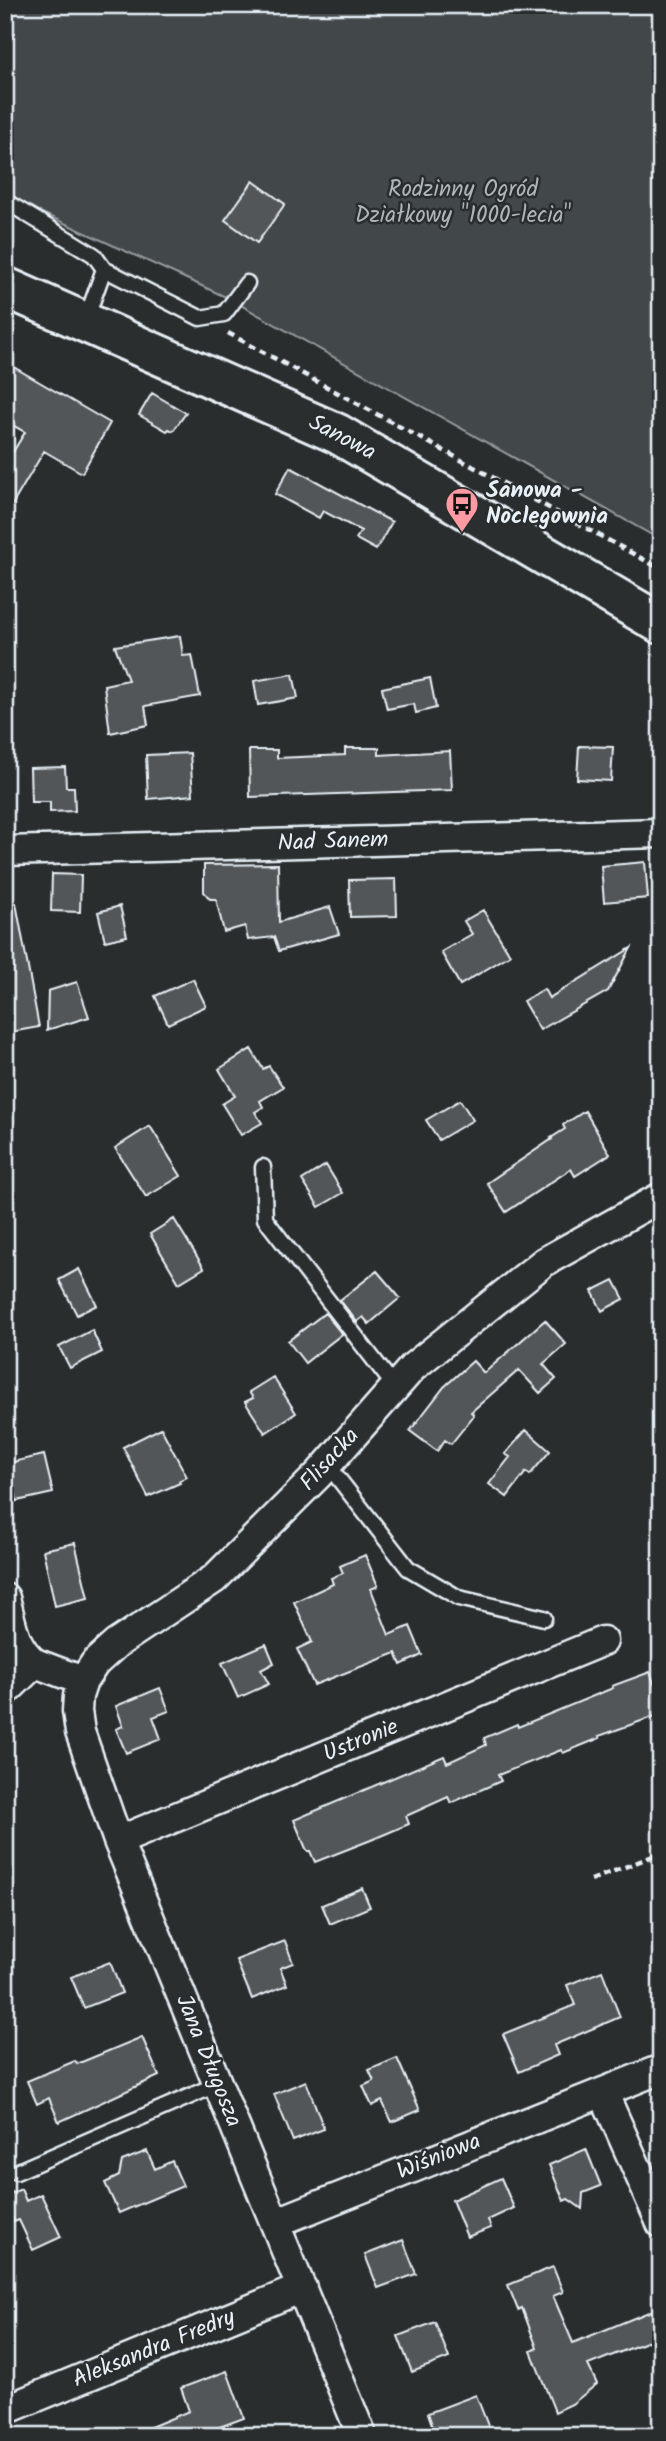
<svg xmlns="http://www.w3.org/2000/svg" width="666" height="2441" font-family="Kalam,sans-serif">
	<rect width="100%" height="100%" fill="#2a2d2e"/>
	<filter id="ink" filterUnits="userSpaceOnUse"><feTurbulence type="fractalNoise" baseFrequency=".0143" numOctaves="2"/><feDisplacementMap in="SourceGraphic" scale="14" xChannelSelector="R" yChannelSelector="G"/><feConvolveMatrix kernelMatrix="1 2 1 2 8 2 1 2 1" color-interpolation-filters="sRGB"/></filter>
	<g filter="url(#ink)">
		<!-- green -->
		<path fill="#424648" stroke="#959ca0" stroke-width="2" d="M5 5H661V540L228 298 5 196Z"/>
		<!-- building -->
		<path fill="#535759" stroke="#e8f1f8" stroke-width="2" d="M253 181 285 204 257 243 225 220Z
			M5 362 110 423 82 473 44 451 5 517V465L25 432 5 421Z
			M152 393 186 413 173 431 169 429 167 431 139 415Z
			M290 467 392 522 376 550 356 539 361 531 323 511 319 518 275 494Z
			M180 636 183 656 192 655 200 696 145 706 148 725 110 733 104 685 128 680 115 646Z
			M293 674 298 698 258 705 254 681Z
			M430 678 436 708 416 713 414 704 387 709 382 688Z
			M579 746 613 747 611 781 577 779Z
			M345 748H379V755L450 751 452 790 250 797 249 750H277V758L345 755Z
			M190 753 193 795 148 799 146 755Z
			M65 767 66 787H74L75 811 50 812V802H31L30 768Z
			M645 862 648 898 604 902 601 866Z
			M278 864 279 922 330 907 339 934 279 951 274 937 248 940 245 926 224 932 216 899H210L204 892V865Z
			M52 874 81 875 80 912 51 911Z
			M396 879 397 916 350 917 349 880Z
			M16 903 39 1027 5 1033V904Z
			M120 906 127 936 105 941 98 912Z
			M483 910 510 955 460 985 441 952 472 934 464 921Z
			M631 948 608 991 540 1030 523 1001 544 989 549 998Z
			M193 979 206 1006 168 1024 155 996Z
			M77 982 89 1017 47 1030 48 991Z
			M251 1049 263 1069 269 1066 283 1087 260 1101 263 1107 255 1112 262 1123 241 1135 222 1104 235 1096 219 1069Z
			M460 1100 473 1120 439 1140 426 1120Z
			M585 1111 610 1154 575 1176 571 1169 506 1212 487 1183 552 1139 551 1138 565 1129 563 1125Z
			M150 1126 181 1176 146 1197 115 1148Z
			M326 1165 343 1193 319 1207 302 1180Z
			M174 1219 204 1268 179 1283 150 1234Z
			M79 1269 97 1305 77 1315 59 1280Z
			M377 1271 400 1298 369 1324 363 1317 357 1322 340 1300Z
			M614 1280 624 1299 602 1311 592 1291Z
			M325 1313 342 1334 305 1363 288 1341Z
			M545 1320 566 1344 543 1364 556 1379 540 1393 519 1370 471 1412 474 1415 451 1444 445 1440 437 1451 410 1431 444 1387 473 1361 484 1373Z
			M92 1330 102 1352 70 1368 59 1347Z
			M273 1377 296 1413 265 1433 245 1402 253 1398 249 1392Z
			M161 1428 187 1477 179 1481 180 1483 148 1497 123 1447Z
			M526 1430 550 1451 530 1475 526 1472 507 1497 489 1484 510 1457 505 1454Z
			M44 1455 53 1493 17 1501 8 1463Z
			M75 1543 88 1598 55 1606 43 1550Z
			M365 1555 378 1586 371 1589 389 1635 410 1626 422 1655 401 1665 396 1653 314 1685 297 1649 312 1642 294 1602 333 1584 331 1578 343 1573 340 1566Z
			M266 1644 274 1663 261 1670 269 1684 238 1698 222 1663Z
			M650 1672 661 1703V1714L599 1736 600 1738 563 1753 561 1750 498 1775 501 1781 451 1803 448 1797 406 1816 409 1824 371 1840 315 1862 310 1851H307L294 1820 444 1756 447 1763 486 1745 484 1738 517 1724 518 1727 613 1688 612 1686Z
			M160 1688 169 1711 153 1717 161 1739 126 1753 116 1729 123 1726 116 1706Z
			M362 1888 370 1907 330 1924 322 1905Z
			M285 1941 293 1963 280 1968 287 1985 252 1999 236 1960Z
			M110 1962 122 1993 84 2008 71 1977Z
			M602 1971 620 2017 554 2045 558 2055 519 2072 503 2034 575 2005 567 1985Z
			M142 2037 159 2076 59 2122 49 2098 37 2104 27 2081 75 2061 77 2064Z
			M397 2058 420 2110 392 2122 382 2101 372 2106 363 2086 374 2081 369 2070Z
			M306 2081 324 2129 293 2141 274 2094Z
			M586 2149 601 2186 583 2193 582 2209 568 2199 564 2201 549 2165Z
			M147 2151 155 2169 172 2161 183 2186 119 2213 105 2183 119 2176 122 2161Z
			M501 2178 514 2208 488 2220 491 2228 467 2237 452 2200Z
			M21 2189 26 2201 41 2194 61 2237 33 2250 19 2220 14 2222 5 2204V2196Z
			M403 2240 416 2274 378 2288 365 2255Z
			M553 2267 563 2292 553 2296 573 2343 661 2307V2336L588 2365 597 2384 572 2404 555 2412 531 2351 537 2348 522 2308 518 2310 508 2285Z
			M435 2322 449 2358 412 2372 398 2336Z
			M227 2371 244 2418 195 2436H129L189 2411 181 2388Z
			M476 2395 492 2436H436L428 2413Z"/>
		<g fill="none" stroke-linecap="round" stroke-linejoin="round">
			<defs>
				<path id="lane" d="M5 201 94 255 104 269 85 322
					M104 269 200 318 224 314 247 283
					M263 1167 265 1219 395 1387
					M327 1464 408 1568 459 1598 544 1618
					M5 1662 33 1663
					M16 2172 218 2084"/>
				<path id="street" d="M5 851 661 833
					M5 1598C12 1623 13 1646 35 1663
					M5 1692 35 1663 83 1681
					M118 1841 603 1641
					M603 2092 661 2223
					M275 2223 661 2069
					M5 2410 302 2288
					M362 2436 118 1841 80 1732 77 1711 78 1696 83 1681 95 1663 116 1644 214 1579 319 1474 413 1367 544 1262 661 1197"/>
				<path id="secondary" d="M5 287 338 434 661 624"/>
			</defs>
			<!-- lane casing -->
			<use href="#lane" stroke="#e8f1f8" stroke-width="19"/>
			<!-- street casing -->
			<use href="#street" stroke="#e8f1f8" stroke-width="33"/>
			<!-- secondary casing -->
			<use href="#secondary" stroke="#e8f1f8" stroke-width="44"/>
			<!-- path -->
			<path stroke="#e8f1f8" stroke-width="4.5" stroke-dasharray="7 5" stroke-linecap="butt" d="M228 333 661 569
				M591 1880 661 1853"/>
			<!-- lane -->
			<use href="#lane" stroke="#2a2d2e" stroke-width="14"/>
			<!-- street -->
			<use href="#street" stroke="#2a2d2e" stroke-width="28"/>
			<!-- secondary -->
			<use href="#secondary" stroke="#2a2d2e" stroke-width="38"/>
		</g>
	</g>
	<!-- icons -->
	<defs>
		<symbol id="bus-pin" viewBox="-11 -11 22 30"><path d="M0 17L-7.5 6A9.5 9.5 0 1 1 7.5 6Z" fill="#ff9aa2" stroke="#2a2d2e"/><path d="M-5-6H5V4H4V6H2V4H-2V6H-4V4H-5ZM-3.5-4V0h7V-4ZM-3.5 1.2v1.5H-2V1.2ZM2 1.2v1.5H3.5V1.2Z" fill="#111"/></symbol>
	</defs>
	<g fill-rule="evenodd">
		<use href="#bus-pin" x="443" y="485" width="38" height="52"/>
	</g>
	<g text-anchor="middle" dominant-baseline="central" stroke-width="5" stroke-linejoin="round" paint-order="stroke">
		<!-- park labels -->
		<g font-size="23" fill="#aeb5ba" stroke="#2a2d2e">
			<text x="463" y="190">Rodzinny Ogród<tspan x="463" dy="26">Działkowy "1000-lecia"</tspan></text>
		</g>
		<!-- street labels -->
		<g font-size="23" fill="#e8f1f8" stroke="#2a2d2e">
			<text transform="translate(342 438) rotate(28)">Sanowa</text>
			<text transform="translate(333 842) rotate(-2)">Nad Sanem</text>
			<text transform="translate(330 1460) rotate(-48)">Flisacka</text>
			<text transform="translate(361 1741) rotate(-22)">Ustronie</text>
			<text transform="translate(208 2061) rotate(68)">Jana Długosza</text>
			<text transform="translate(439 2157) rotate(-22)">Wiśniowa</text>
			<text transform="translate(154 2349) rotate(-22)">Aleksandra Fredry</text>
		</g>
		<!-- poi labels -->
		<g font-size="23" font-weight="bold" fill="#e8f1f8" stroke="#2a2d2e" text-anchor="start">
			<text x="486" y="491">Sanowa -<tspan x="486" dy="26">Noclegownia</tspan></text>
		</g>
	</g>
	<!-- margin -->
	<rect width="666" height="2441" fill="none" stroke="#2a2d2e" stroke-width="28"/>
	<rect x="14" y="14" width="638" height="2413" fill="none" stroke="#e8f1f8" stroke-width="2.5" filter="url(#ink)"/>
</svg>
